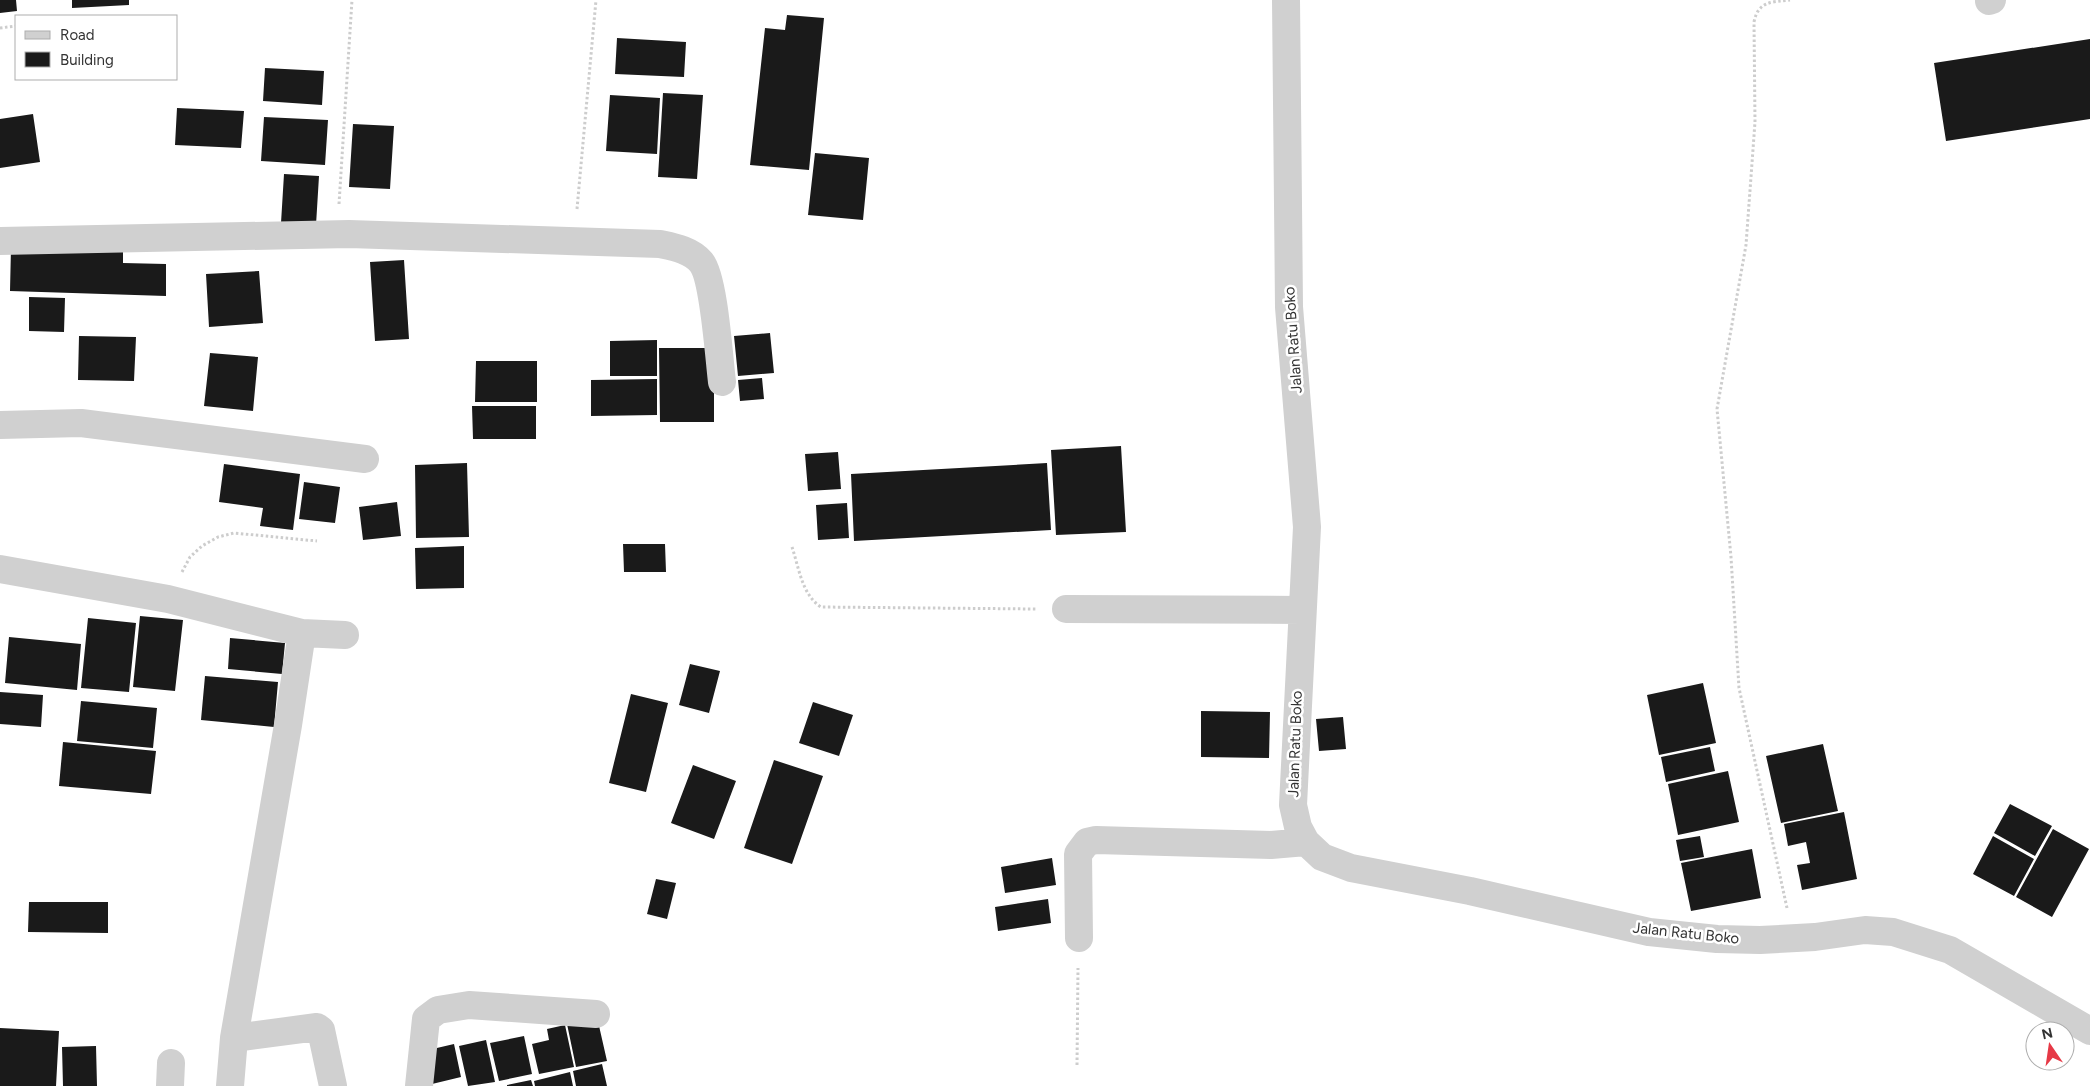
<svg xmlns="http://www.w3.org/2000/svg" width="2090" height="1086" font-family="Figtree,sans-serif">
	<rect width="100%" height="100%" fill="#fff"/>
	<!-- building -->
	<path fill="#1a1a1a" d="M0 0H16L17 11 0 13Z
		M72 0H129V5L72 8Z
		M787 15 824 18 809 170 750 165 765 28 785 30Z
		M617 38 686 42 684 77 615 74Z
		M2090 39V119L1946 141 1934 63Z
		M265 68 324 71 322 105 263 101Z
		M663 93 703 95 697 179 658 177Z
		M610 95 660 98 657 154 606 151Z
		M177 108 244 111 241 148 175 145Z
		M33 114 40 162 0 168V119Z
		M264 117 328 120 325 165 261 161Z
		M353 124 394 126 390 189 349 187Z
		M815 153 869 158 863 220 808 215Z
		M284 174 319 176 316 225 281 223Z
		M11 247 123 250V263L166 264V296L10 291Z
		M404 260 409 339 375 341 370 262Z
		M259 271 263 323 209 327 206 274Z
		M29 297 65 298 64 332 29 331Z
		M770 333 774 373 738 376 734 336Z
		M79 336 136 337 134 381 78 380Z
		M657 340V376H610V341Z
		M659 348H714V422H660Z
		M210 353 258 357 253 411 204 406Z
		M476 361H537V402H475Z
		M762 378 764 399 740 401 738 380Z
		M657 379V415L591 416V380Z
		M472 406H536V439H473Z
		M1121 446 1126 532 1056 535 1051 450Z
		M838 452 841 489 808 491 805 454Z
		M467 463 469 537 416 538 415 465Z
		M1047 463 1051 530 854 541 851 474Z
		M224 464 300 474 293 530 260 526 263 508 219 502Z
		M304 482 340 487 335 523 299 519Z
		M397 502 401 536 363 540 359 507Z
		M847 503 849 538 818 540 816 505Z
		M623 544H665L666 572H624Z
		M464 546V588L416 589 415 548Z
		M140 616 183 620 175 691 133 687Z
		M88 618 136 623 129 692 81 688Z
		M9 637 81 644 77 690 5 683Z
		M230 638 285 643 282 674 228 669Z
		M690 664 720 671 709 713 679 705Z
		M205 676 278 682 274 727 201 720Z
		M1703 683 1716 743 1659 755 1647 695Z
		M0 692 43 695 41 727 0 724Z
		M631 694 668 703 646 792 609 783Z
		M81 701 157 708 153 748 77 741Z
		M813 702 853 715 839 756 799 743Z
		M1201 711 1270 712 1269 758 1201 757Z
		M1343 717 1346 749 1319 751 1316 719Z
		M63 742 156 751 151 794 59 786Z
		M1823 744 1838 811 1781 823 1766 756Z
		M1710 747 1715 771 1666 782 1661 757Z
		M774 760 823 776 792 864 744 848Z
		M693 765 736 781 714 839 671 823Z
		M1728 771 1739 822 1678 835 1668 784Z
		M2010 804 2052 826 2035 856 1994 833Z
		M1844 812 1857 879 1802 890 1797 865 1810 863 1806 842 1788 846 1784 824Z
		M2053 829 2089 849 2052 917 2016 897Z
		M1700 836 1704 857 1680 861 1676 840Z
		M1993 836 2034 859 2014 896 1973 874Z
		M1752 849 1761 898 1691 911 1681 863Z
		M1052 858 1056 885 1005 893 1001 867Z
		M656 879 676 883 667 919 647 914Z
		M1048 899 1051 923 998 931 995 907Z
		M29 902H108V933L28 932Z
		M597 1017 607 1061 576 1067 567 1024Z
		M565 1025 574 1067 539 1074 532 1044 549 1040 547 1029Z
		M0 1028 59 1031 56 1086H0Z
		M524 1036 532 1074 499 1081 490 1043Z
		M486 1040 495 1082 468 1086 459 1046Z
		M454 1044 461 1077 432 1084 424 1051Z
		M96 1046 97 1086H63L62 1047Z
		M602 1064 607 1086H576L573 1071Z
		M570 1072 573 1086H535L534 1081Z
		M531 1080 533 1086H507V1085Z"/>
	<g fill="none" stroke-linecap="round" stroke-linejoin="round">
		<!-- path -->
		<path stroke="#cdcdcd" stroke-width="3" stroke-dasharray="2.5 2.5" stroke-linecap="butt" d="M0 28 16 26
			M339 204 352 0
			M577 209 596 0
			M792 547C799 568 802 595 821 607L1036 609
			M182 572 190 557 202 546 218 537 234 533 317 541
			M1787 908 1739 688 1731 557 1717 409 1746 245 1755 122 1754 22C1758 1 1772 2 1790 0
			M1077 1065 1078 968"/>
		<!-- minor -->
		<path stroke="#d0d0d0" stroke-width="28" d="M1286 0 1289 307 1307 527 1293 805 1298 827 1306 842 1322 857 1351 868 1470 891 1649 932 1717 939 1760 940 1815 937 1865 930 1893 932 1950 950 2090 1031
			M1989 1 1992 0
			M0 241 349 234 660 244C674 247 691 250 701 262 714 277 719 358 722 382
			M0 425 81 423 365 459
			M0 569 168 599 302 633 345 635
			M1066 609 1302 610
			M1079 938 1078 854 1087 842 1096 840 1271 845 1306 842
			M234 1038 317 1027 321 1030 333 1086
			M170 1086 171 1063
			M230 1086 234 1038 288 725 302 633
			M419 1086 426 1019 438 1010 469 1005 596 1014"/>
	</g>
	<g text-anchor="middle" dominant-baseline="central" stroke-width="5" stroke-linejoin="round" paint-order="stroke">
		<!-- street labels -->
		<g font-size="15" fill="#333" stroke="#fff">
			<text transform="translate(1293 340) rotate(-94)">Jalan Ratu Boko</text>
			<text transform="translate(1295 744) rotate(-88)">Jalan Ratu Boko</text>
			<text transform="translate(1686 933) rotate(6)">Jalan Ratu Boko</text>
		</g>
	</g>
	<!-- legend -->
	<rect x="15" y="15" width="162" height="65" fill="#ffffff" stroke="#adadad"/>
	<rect x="25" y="31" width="25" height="8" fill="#d0d0d0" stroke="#adadad"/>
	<text x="60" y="40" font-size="15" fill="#333333">Road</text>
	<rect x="25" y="52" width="25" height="15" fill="#1a1a1a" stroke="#adadad"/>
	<text x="60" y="65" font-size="15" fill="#333333">Building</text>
	<!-- north arrow -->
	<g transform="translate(2050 1046) rotate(347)"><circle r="24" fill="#ffffff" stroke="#adadad"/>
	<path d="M0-4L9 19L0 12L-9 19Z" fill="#e63946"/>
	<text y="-8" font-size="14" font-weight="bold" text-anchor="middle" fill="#333333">N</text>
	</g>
</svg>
